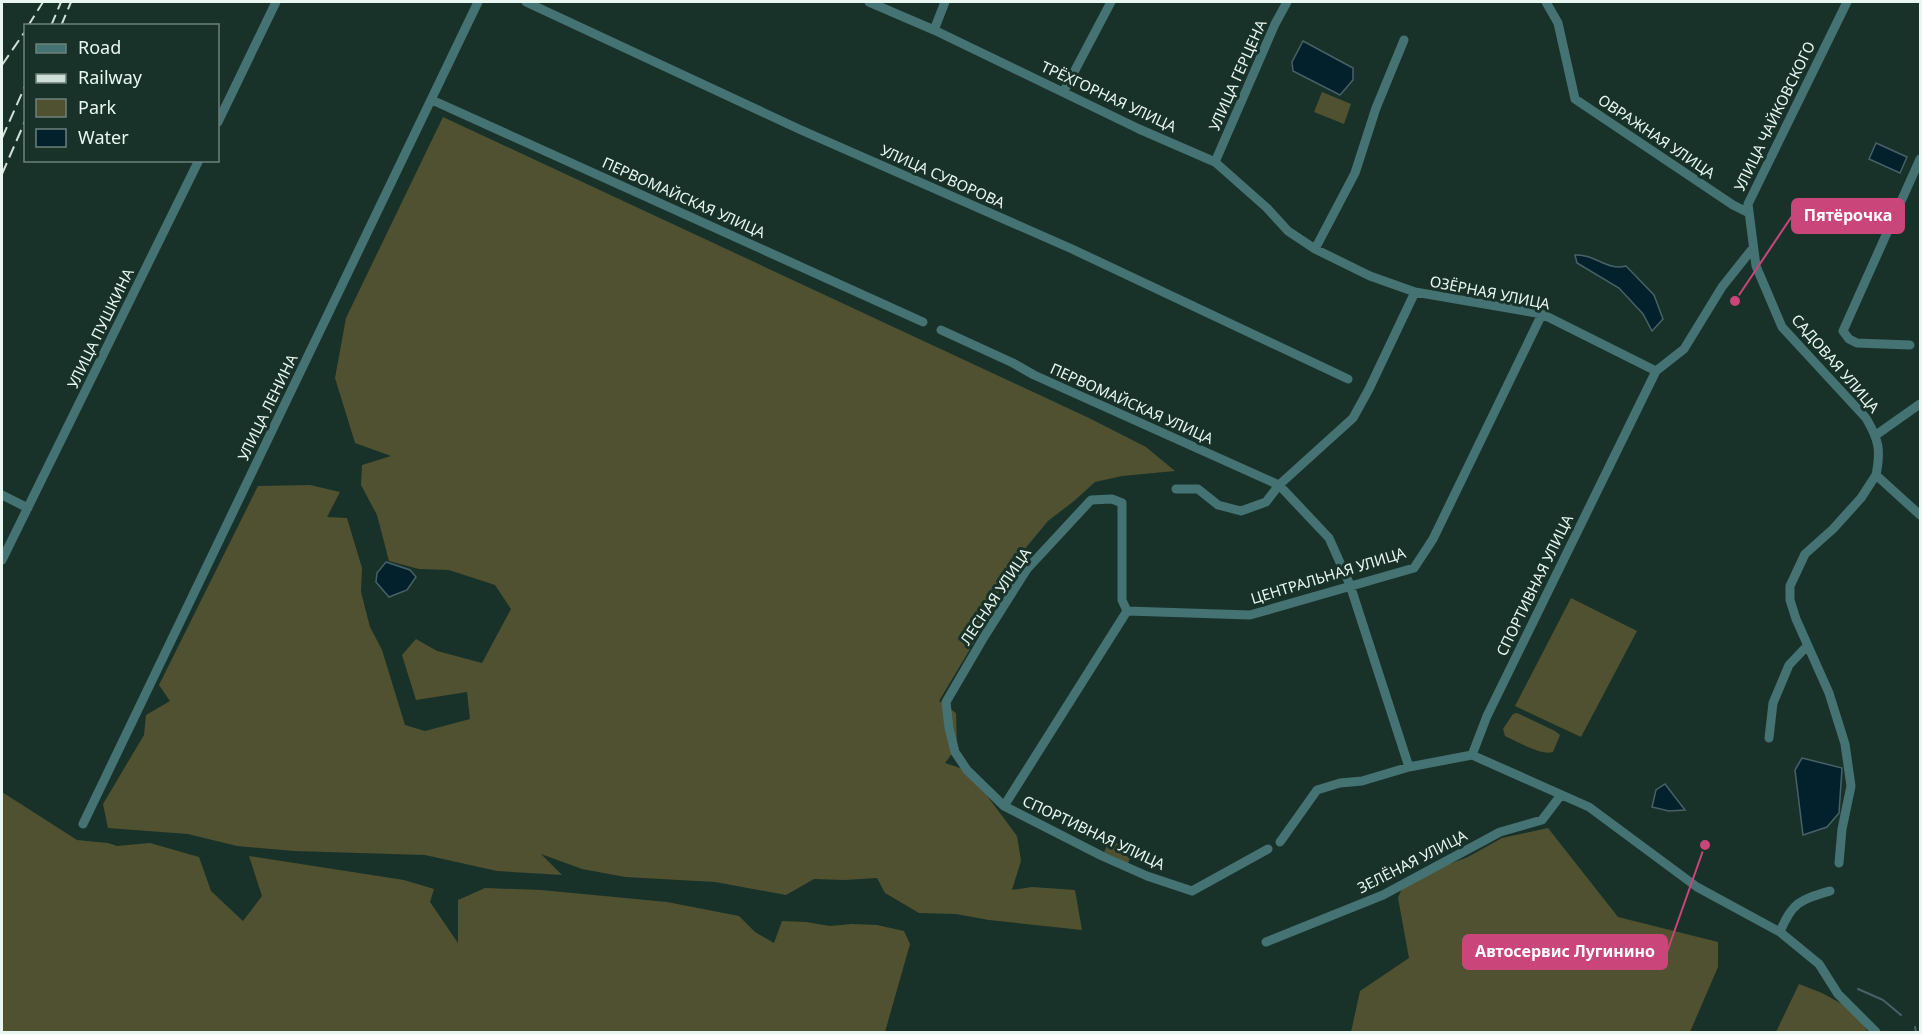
<svg xmlns="http://www.w3.org/2000/svg" width="1922" height="1034" font-family="'Noto Sans',sans-serif">
	<rect width="100%" height="100%" fill="#193229"/>
	<!-- green -->
	<path fill="#505130" d="M1322 92 1351 104 1344 124 1314 112Z
		M443 117 1089 418 1146 447 1175 471 1122 476 1095 482 1074 501 1048 521 1008 569 988 619 939 701 956 713 957 747 945 763 963 769 976 781 1017 836 1021 861 1012 890 1032 887 1075 890 1082 930 989 920 956 914 919 913 885 893 877 878 845 880 814 879 786 895 715 882 625 877 582 869 541 854 562 875 497 871 425 855 294 851 237 846 188 834 108 828 103 804 144 735 146 715 170 701 159 685 258 486 310 485 340 492 327 517 347 518 362 568 361 592 370 627 382 650 405 725 425 731 470 719 467 692 416 700 402 655 416 639 437 651 482 663 511 609 495 585 449 570 419 569 389 561 377 515 361 485 362 465 391 456 355 443 335 378 346 318Z
		M1571 598 1637 631 1581 737 1515 706Z
		M1517 713 1555 731 1560 735 1553 752C1542 756 1516 741 1505 736L1503 729 1513 714Z
		M2 792 77 840 108 843 117 846 150 843 199 857 211 891 243 921 262 896 249 856 404 880 434 889 430 902 458 943V900L485 888 541 890 667 902 739 916 755 932 774 943 782 921 806 922 830 926 852 924 877 925 904 931 910 944 885 1032H2Z
		M1548 828 1618 917 1718 942V967L1690 1032H1351L1360 991 1409 958 1398 898 1405 881 1468 857 1502 838Z
		M1110 840 1133 851 1128 863 1104 852Z
		M1799 984 1822 993 1853 1010 1868 1032H1776Z"/>
	<!-- water -->
	<path fill="#03212c" stroke="#486167" stroke-width="1.5" d="M1303 41 1353 68V80L1340 95 1293 71 1292 62Z
		M1876 143 1907 157 1900 173 1869 159Z
		M1575 255C1596 254 1606 271 1626 266L1654 295 1663 319 1652 331 1643 314 1619 288 1577 263Z
		M386 562 410 570 416 577 407 590 389 597 376 582 377 573Z
		M1802 758 1842 768 1839 813 1827 827 1803 835 1795 770Z
		M1665 784 1685 810 1669 811 1652 807 1656 790Z"/>
	<g fill="none" stroke-linecap="round" stroke-linejoin="round">
		<!-- stream -->
		<path stroke="#486167" stroke-width="2" d="M1858 989 1883 1000 1901 1015
			M1915 1027 1916 1032"/>
		<!-- minor -->
		<path stroke="#457273" stroke-width="9" d="M526 2 801 130 1072 249 1348 379
			M869 2 934 30 1139 129 1215 162 1267 208 1288 231 1315 249 1370 276 1415 292 1542 314 1656 371
			M1546 2 1558 23 1575 99 1733 205 1749 213
			M1847 2 1748 204 1756 266 1782 327 1866 418C1879 440 1881 450 1876 475L1920 515
			M934 30 945 2
			M1064 91 1111 2
			M432 100 923 322
			M218 122 276 2
			M1215 162 1275 24 1287 2
			M1315 249 1355 173 1376 108 1404 40
			M941 330 1013 363 1034 375 1279 485 1329 538 1350 585 1409 767
			M1910 345 1857 343 1849 339 1843 331 1920 159
			M1876 435 1920 404
			M1176 489H1198L1218 505 1241 511 1266 502 1279 485 1353 418 1369 389 1415 292
			M2 495 28 508
			M2 560 199 160
			M1127 611 1122 600V503L1112 499 1091 500 1027 569 984 637 946 702 949 728 955 752 967 770 1004 806 1102 856 1147 876 1192 891 1268 849
			M1769 738 1773 703 1789 665 1807 646
			M1472 755 1589 807 1697 887 1780 932 1819 964 1838 994 1876 1032
			M1004 806 1127 611 1250 615 1414 568 1433 539 1542 314
			M83 824 478 2
			M1280 842 1317 790 1340 783 1362 781 1409 767 1472 755 1487 716 1656 371 1684 349 1722 287 1753 248
			M1839 863 1842 829 1851 786 1845 744 1829 693 1796 619 1790 600V586L1805 554 1833 529 1861 498 1876 475
			M1780 932C1792 902 1800 900 1830 891
			M1266 942 1383 895 1500 832 1542 820 1561 795"/>
		<!-- rail -->
		<path stroke="#cedfd7" stroke-width="2" stroke-dasharray="12 6" stroke-linecap="butt" d="M28 26 43 2
			M51 26 61 2
			M61 26 71 2
			M2 65 26 30
			M2 138 26 84
			M2 174 26 119"/>
	</g>
	<g text-anchor="middle" dominant-baseline="central" stroke-width="6" stroke-linejoin="round" paint-order="stroke">
		<!-- street labels -->
		<g font-size="15" fill="#e8f7f0" stroke="#193229">
			<text transform="translate(1237 75) rotate(-66)">УЛИЦА ГЕРЦЕНА</text>
			<text transform="translate(1109 96) rotate(25)">ТРЁХГОРНАЯ УЛИЦА</text>
			<text transform="translate(1774 116) rotate(-64)">УЛИЦА ЧАЙКОВСКОГО</text>
			<text transform="translate(1657 136) rotate(34)">ОВРАЖНАЯ УЛИЦА</text>
			<text transform="translate(943 176) rotate(24)">УЛИЦА СУВОРОВА</text>
			<text transform="translate(684 197) rotate(24)">ПЕРВОМАЙСКАЯ УЛИЦА</text>
			<text transform="translate(1490 292) rotate(11)">ОЗЁРНАЯ УЛИЦА</text>
			<text transform="translate(100 328) rotate(-64)">УЛИЦА ПУШКИНА</text>
			<text transform="translate(1836 363) rotate(49)">САДОВАЯ УЛИЦА</text>
			<text transform="translate(1132 403) rotate(24)">ПЕРВОМАЙСКАЯ УЛИЦА</text>
			<text transform="translate(267 407) rotate(-64)">УЛИЦА ЛЕНИНА</text>
			<text transform="translate(1328 575) rotate(-17)">ЦЕНТРАЛЬНАЯ УЛИЦА</text>
			<text transform="translate(1534 585) rotate(-64)">СПОРТИВНАЯ УЛИЦА</text>
			<text transform="translate(995 596) rotate(-56)">ЛЕСНАЯ УЛИЦА</text>
			<text transform="translate(1094 832) rotate(25)">СПОРТИВНАЯ УЛИЦА</text>
			<text transform="translate(1412 861) rotate(-27)">ЗЕЛЁНАЯ УЛИЦА</text>
		</g>
	</g>
	<!-- callouts -->
	<path fill="none" stroke="#ca4579" stroke-width="2" d="M1735 301L1792 216M1705 845L1667 952"/>
	<g fill="#ca4579" stroke="#193229" stroke-width="2">
		<circle cx="1735" cy="301" r="6"/>
		<circle cx="1705" cy="845" r="6"/>
	</g>
	<g fill="#ca4579" stroke="#ca4579" stroke-width="2">
		<rect x="1792" y="199" width="112" height="34" rx="6"/>
		<rect x="1463" y="935" width="204" height="34" rx="6"/>
	</g>
	<g font-size="16" text-anchor="middle" font-weight="bold" fill="#fff">
		<text x="1848" y="221">Пятёрочка</text>
		<text x="1565" y="957">Автосервис Лугинино</text>
	</g>
	<!-- border -->
	<rect width="1922" height="1034" fill="none" stroke="#e8f7f0" stroke-width="6"/>
	<!-- legend -->
	<rect x="24" y="24" width="195" height="138" fill="#193229" stroke="#6c8179" stroke-width="1.5"/>
	<rect x="36" y="44" width="30" height="9" fill="#457273" stroke="#6c8179" stroke-width="1.5"/>
	<text x="78" y="54" font-size="18" fill="#e8f7f0">Road</text>
	<rect x="36" y="74" width="30" height="9" fill="#cedfd7" stroke="#6c8179" stroke-width="1.5"/>
	<text x="78" y="84" font-size="18" fill="#e8f7f0">Railway</text>
	<rect x="36" y="99" width="30" height="18" fill="#505130" stroke="#6c8179" stroke-width="1.5"/>
	<text x="78" y="114" font-size="18" fill="#e8f7f0">Park</text>
	<rect x="36" y="129" width="30" height="18" fill="#03212c" stroke="#6c8179" stroke-width="1.5"/>
	<text x="78" y="144" font-size="18" fill="#e8f7f0">Water</text>
</svg>
